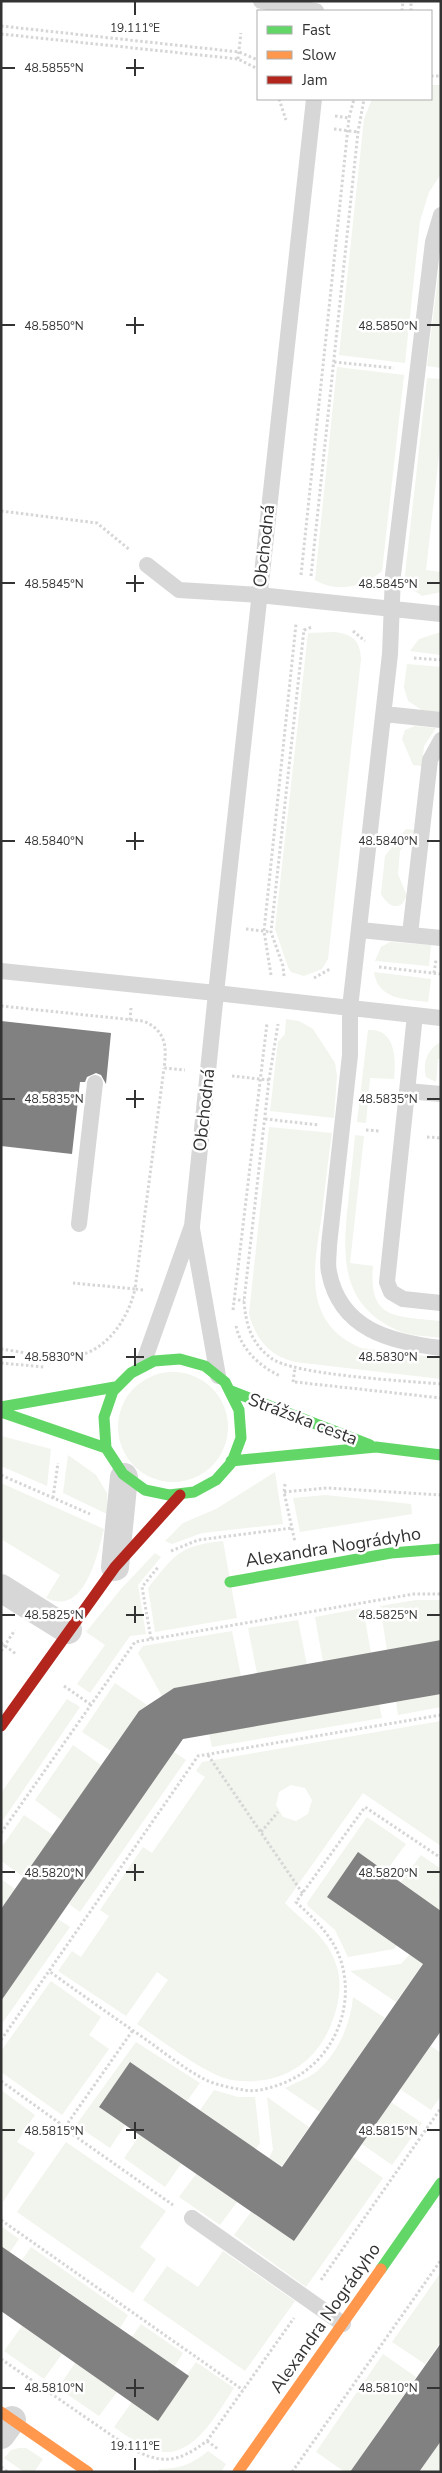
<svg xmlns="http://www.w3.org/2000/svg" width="442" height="2473" font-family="'Nunito Sans',sans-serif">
	<rect width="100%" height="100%" fill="#fff"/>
	<!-- green -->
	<path fill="#f1f5ed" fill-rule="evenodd" d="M431 85H441V174L429 192 420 221 405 363 339 355 364 119 372 99H431Z
		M441 252V368L427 366Z
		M337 367 404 375 382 571C364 587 337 593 315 580Z
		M427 378 441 379V437L426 570 441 572V592L422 596 409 587 405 575Z
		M335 632C353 635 360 640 361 659L328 959 322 969 304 976 291 972 288 967 275 929 308 633Z
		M441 632V655L410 651 419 639Z
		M407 664 441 667V712L422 710 408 701 404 687Z
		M415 726 436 728 424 746 422 766 413 765 402 739 405 730Z
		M406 829 415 830 400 851 398 874 407 896 402 904C392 910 386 902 381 894L385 856Z
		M390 942 431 945 429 966 375 961 381 947Z
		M374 972 431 979 428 1002C405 999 378 1000 374 972Z
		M286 1019 299 1021 313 1029 335 1063 337 1076 334 1118 270 1111 278 1042 285 1034Z
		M368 1030C396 1028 396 1059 394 1079L370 1078 366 1123 357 1122Z
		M441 1042V1059H438L436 1082 426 1077C422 1063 428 1048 441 1042Z
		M269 1127 332 1133C328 1160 325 1187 322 1214 314 1266 301 1323 361 1348L441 1358V1379L295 1362C269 1356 256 1339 249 1314Z
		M355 1135 364 1136 350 1263 373 1266C368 1321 397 1316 441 1321V1338C427 1336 412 1336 399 1331 341 1306 342 1258 348 1204 350 1181 353 1158 355 1135Z
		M118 1427a55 55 0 1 1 110 0a55 55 0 1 1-110 0Z
		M1 1436 51 1449 47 1486 1 1466Z
		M68 1455 96 1475 107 1493V1514L63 1493Z
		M275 1472 283 1524 202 1533 172 1544 165 1541 183 1523 216 1509Z
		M1 1483 104 1529C97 1555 85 1617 46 1598L60 1575 1 1539Z
		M326 1495 411 1504 412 1514 300 1532 293 1498Z
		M223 1541 237 1618 155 1632 148 1588C175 1555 178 1546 223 1541Z
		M155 1553 161 1557 138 1585 146 1634 130 1636 90 1693 77 1684 105 1645 86 1632 121 1589Z
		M416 1600H441V1640L387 1650 380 1606Z
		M363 1608 371 1653 323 1662 315 1617Z
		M298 1620 307 1665 257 1673 248 1628Z
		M232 1631 241 1676 174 1688 162 1696 138 1653 143 1646Z
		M115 1683 147 1705 139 1711 111 1751 82 1732Z
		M441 1694V1707L398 1715 396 1702Z
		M67 1699 80 1707 1 1823V1793Z
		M379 1704 382 1718 212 1747 209 1734Z
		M441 1721V1846L363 1793 285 1903C306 1925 327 1935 337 1967 342 1983 339 2004 333 2019 318 2064 279 2087 232 2080 207 2076 160 2039 137 2024L168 1980 157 1972 126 2016 58 1971 72 1951 81 1957 109 1916 100 1910 143 1847 152 1853 205 1777 196 1771 202 1762ZM291 1785 305 1788 312 1800 308 1814 296 1821 283 1817 276 1805 279 1792Z
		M73 1745 101 1765 63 1821 35 1800Z
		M174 1752 186 1760 80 1912 69 1904Z
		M24 1815 53 1835 24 1877 1 1861V1848Z
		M367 1817 406 1844 386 1871 358 1853 327 1897 397 1945 394 1949 348 1957 335 1930 308 1906 307 1903Z
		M421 1855 441 1869 439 1910 401 1882Z
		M1 1879 15 1889 1 1909Z
		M58 1919 70 1927 1 2025V2001Z
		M410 1954 423 1963 396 2002 350 1971 401 1964Z
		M51 1981 101 2017 89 2035 109 2049 62 2115 1 2072V2051Z
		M353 1997 385 2018 320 2112 285 2088C295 2083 307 2079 316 2072 337 2055 351 2024 353 1997Z
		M136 2042 200 2083 187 2101 130 2062 99 2107 125 2125 110 2148 76 2125Z
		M431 2046 441 2053V2096L431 2110 400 2089Z
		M1 2090 35 2115 17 2142 35 2153 3 2202Z
		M214 2090 238 2097H255L260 2143 256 2149 200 2110Z
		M267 2097 309 2127 282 2166 269 2158 273 2150Z
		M391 2102 422 2123 392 2165 362 2144Z
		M140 2135 181 2164 165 2187 124 2158Z
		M66 2142 166 2211 140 2247 156 2259 133 2293 17 2212Z
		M353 2157 383 2178 306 2287 234 2235 251 2212 294 2241Z
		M196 2174 237 2202 220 2225 179 2197Z
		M1 2226 19 2239 10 2252 1 2246Z
		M31 2247 128 2315 120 2328 22 2260Z
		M223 2251 295 2301 245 2371 143 2300 167 2266 198 2287Z
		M441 2272V2342L425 2364 392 2342Z
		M141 2324 183 2353 175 2366 132 2337Z
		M22 2326 62 2354 44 2379 4 2351Z
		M383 2354 416 2377 350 2472H345L316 2452Z
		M196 2362 234 2388C217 2413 192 2463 154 2450 139 2445 127 2436 114 2427L132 2402 189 2376 187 2375Z
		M75 2363 117 2392 99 2416 58 2388Z
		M441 2441V2472H419Z
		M19 2448H26L43 2459 34 2472H24L4 2458 11 2450Z
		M208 2451 226 2464 221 2472H157L159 2469C179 2469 193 2464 208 2451Z"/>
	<!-- building -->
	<path fill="#818181" d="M1 1021 111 1033 106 1084 101 1075 96 1073 87 1077 85 1082H80L72 1154 1 1146Z
		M441 1640V1694L183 1739 1 2001V1909L139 1711 174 1688Z
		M358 1852 441 1911V2031L294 2241 99 2107 130 2062 282 2167 423 1964 327 1897Z
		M1 2246 189 2376 158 2421 1 2311Z
		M441 2343V2441L419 2472H350Z"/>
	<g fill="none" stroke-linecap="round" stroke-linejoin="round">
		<!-- path -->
		<path stroke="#d6d6d6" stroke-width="3" stroke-dasharray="2.5 2.5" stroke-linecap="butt" d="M402 11 403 1
			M411 11V1
			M1 26 239 52 258 60
			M1 34 238 59 258 69
			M238 59 241 33
			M431 76H441
			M279 99 286 120
			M335 116 349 118
			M334 129 358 132
			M334 362 394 368
			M1 511 97 523 130 550
			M301 575 349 118 354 99
			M311 576 358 132 364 99
			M304 630 312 627
			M353 631 365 641
			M414 658 441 660
			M246 929 271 932
			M379 967 441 974
			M434 973 436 960
			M271 975 264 931 296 624
			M284 976 283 966 271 932 304 629
			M314 978 330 969
			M1 1006 143 1021C166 1030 167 1047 164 1068L185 1070
			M130 1020 131 1008
			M232 1076 269 1080 244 1301C246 1325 251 1343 271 1358 292 1375 408 1381 441 1384
			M269 1080 278 1024
			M265 1119 319 1125
			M366 1130 380 1131
			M427 1137 441 1138
			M143 1290 135 1289 164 1068
			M233 1299 244 1301
			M233 1310 267 1023
			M236 1326C241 1349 259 1366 280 1376
			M1 1349C22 1352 50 1358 70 1357 105 1354 128 1320 135 1289L73 1283
			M1 1363 44 1367
			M293 1382 295 1368
			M295 1382 441 1398
			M1 1475 90 1514
			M285 1484 284 1492 295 1542
			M284 1492 327 1488 441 1495
			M53 1498 58 1463
			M171 1551 198 1540 292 1528
			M151 1639 142 1587 159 1566
			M1 1643 16 1654
			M1 1651 15 1630
			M64 1686 90 1704
			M441 1715 198 1756 49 1971C82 1995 115 2018 148 2041 166 2054 185 2069 204 2079 216 2085 231 2088 244 2090 255 2092 267 2089 278 2085 328 2069 357 2013 341 1961 333 1936 315 1920 296 1902L365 1807 441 1858
			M208 1755 303 1894
			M261 1832 278 1812
			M1 1833 135 1642 414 1594H441
			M1 2040 49 1971
			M1 2081 65 2127 72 2134 173 2205
			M65 2127 133 2030
			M1 2220 243 2390
			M321 2280 441 2108
			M1 2359 127 2446C161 2465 176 2464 207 2441L294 2318
			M207 2441 218 2449
			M1 2467 8 2472
			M292 2472 441 2260"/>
		<!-- lane -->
		<path stroke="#d7d7d7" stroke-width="16" d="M261 1 316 11
			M314 99 216 993 441 1018
			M441 215 433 242 393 575 390 654 350 1008V1055L329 1245C329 1254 327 1264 329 1272 340 1330 391 1342 441 1348
			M147 565 179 590 259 595 441 614
			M384 714 441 720
			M360 930 441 938
			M410 934 430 760 441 740
			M1 971 216 993 192 1226 143 1364
			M415 1015 387 1282 391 1292 403 1299 441 1303
			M407 1091 441 1094
			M79 1224 95 1083
			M192 1229 218 1376
			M192 2218 343 2324"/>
		<!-- street -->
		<path stroke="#d7d7d7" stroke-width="28" d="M115 1567 124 1477
			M1 1588 68 1630
			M1 2435 12 2420"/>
		<!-- fast -->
		<path stroke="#63d668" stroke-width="11" d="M231 1391 370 1445
			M1 1407 115 1387
			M1 1412 106 1448 123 1474 145 1490 169 1495 194 1492 216 1480 232 1462 241 1438 239 1410 225 1382 205 1366 180 1359 154 1361 131 1373 113 1391 104 1417 106 1448
			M231 1461 376 1447 441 1455
			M230 1582 391 1553 441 1549
			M381 2269 441 2183"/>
		<!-- slow -->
		<path stroke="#ff974d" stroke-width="11" d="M1 2412 88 2472
			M238 2472 381 2269"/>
		<!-- jam -->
		<path stroke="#b3261e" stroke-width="11" d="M1 1726 115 1567 180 1495"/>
	</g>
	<!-- ticks -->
	<path fill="none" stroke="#333" stroke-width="2" d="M135 2V15M135 59V76M2 68H15M126 68H144M135 317V334M2 325H15M126 325H144M427 325H440M135 575V592M2 583H15M126 583H144M427 583H440M135 832V850M2 841H15M126 841H144M427 841H440M135 1090V1108M2 1099H15M126 1099H144M427 1099H440M135 1348V1366M2 1357H15M126 1357H144M427 1357H440M135 1606V1623M2 1615H15M126 1615H144M427 1615H440M135 1864V1881M2 1872H15M126 1872H144M427 1872H440M135 2122V2139M2 2130H15M126 2130H144M427 2130H440M135 2379V2397M2 2388H15M126 2388H144M427 2388H440M135 2458V2470"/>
	<g text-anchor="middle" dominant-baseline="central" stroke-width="5" stroke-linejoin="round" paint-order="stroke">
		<!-- street labels -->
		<g font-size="18" fill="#333" stroke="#fff">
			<text transform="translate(264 546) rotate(-84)">Obchodná</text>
			<text transform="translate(204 1110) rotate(-84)">Obchodná</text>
			<text transform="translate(303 1419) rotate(21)">Strážska cesta</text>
			<text transform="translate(333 1547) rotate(-9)">Alexandra Nográdyho</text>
			<text transform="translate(325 2318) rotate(-55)">Alexandra Nográdyho</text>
		</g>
	</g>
	<g font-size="12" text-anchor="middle" fill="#333" stroke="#fff" stroke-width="5" stroke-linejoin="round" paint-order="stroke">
		<text x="135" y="32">19.111°E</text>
		<text x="54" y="72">48.5855°N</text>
		<text x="54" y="330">48.5850°N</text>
		<text x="388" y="330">48.5850°N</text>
		<text x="54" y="588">48.5845°N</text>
		<text x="388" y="588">48.5845°N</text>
		<text x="54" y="845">48.5840°N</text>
		<text x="388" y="845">48.5840°N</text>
		<text x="54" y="1103">48.5835°N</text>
		<text x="388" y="1103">48.5835°N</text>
		<text x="54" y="1361">48.5830°N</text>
		<text x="388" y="1361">48.5830°N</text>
		<text x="54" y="1619">48.5825°N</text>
		<text x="388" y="1619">48.5825°N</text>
		<text x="54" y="1877">48.5820°N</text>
		<text x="388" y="1877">48.5820°N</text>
		<text x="54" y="2135">48.5815°N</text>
		<text x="388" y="2135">48.5815°N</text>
		<text x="54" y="2392">48.5810°N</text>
		<text x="388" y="2392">48.5810°N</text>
		<text x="135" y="2450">19.111°E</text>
	</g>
	<!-- border -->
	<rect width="442" height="2473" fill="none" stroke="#333333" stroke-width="5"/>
	<!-- legend -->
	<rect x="257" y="10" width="175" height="90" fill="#ffffff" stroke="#adadad"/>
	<rect x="267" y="26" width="25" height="8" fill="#63d668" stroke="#adadad"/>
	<text x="302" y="35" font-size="15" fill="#333333">Fast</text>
	<rect x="267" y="51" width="25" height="8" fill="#ff974d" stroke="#adadad"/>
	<text x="302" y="60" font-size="15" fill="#333333">Slow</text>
	<rect x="267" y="76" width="25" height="8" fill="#b3261e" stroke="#adadad"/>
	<text x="302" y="85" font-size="15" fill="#333333">Jam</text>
</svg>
